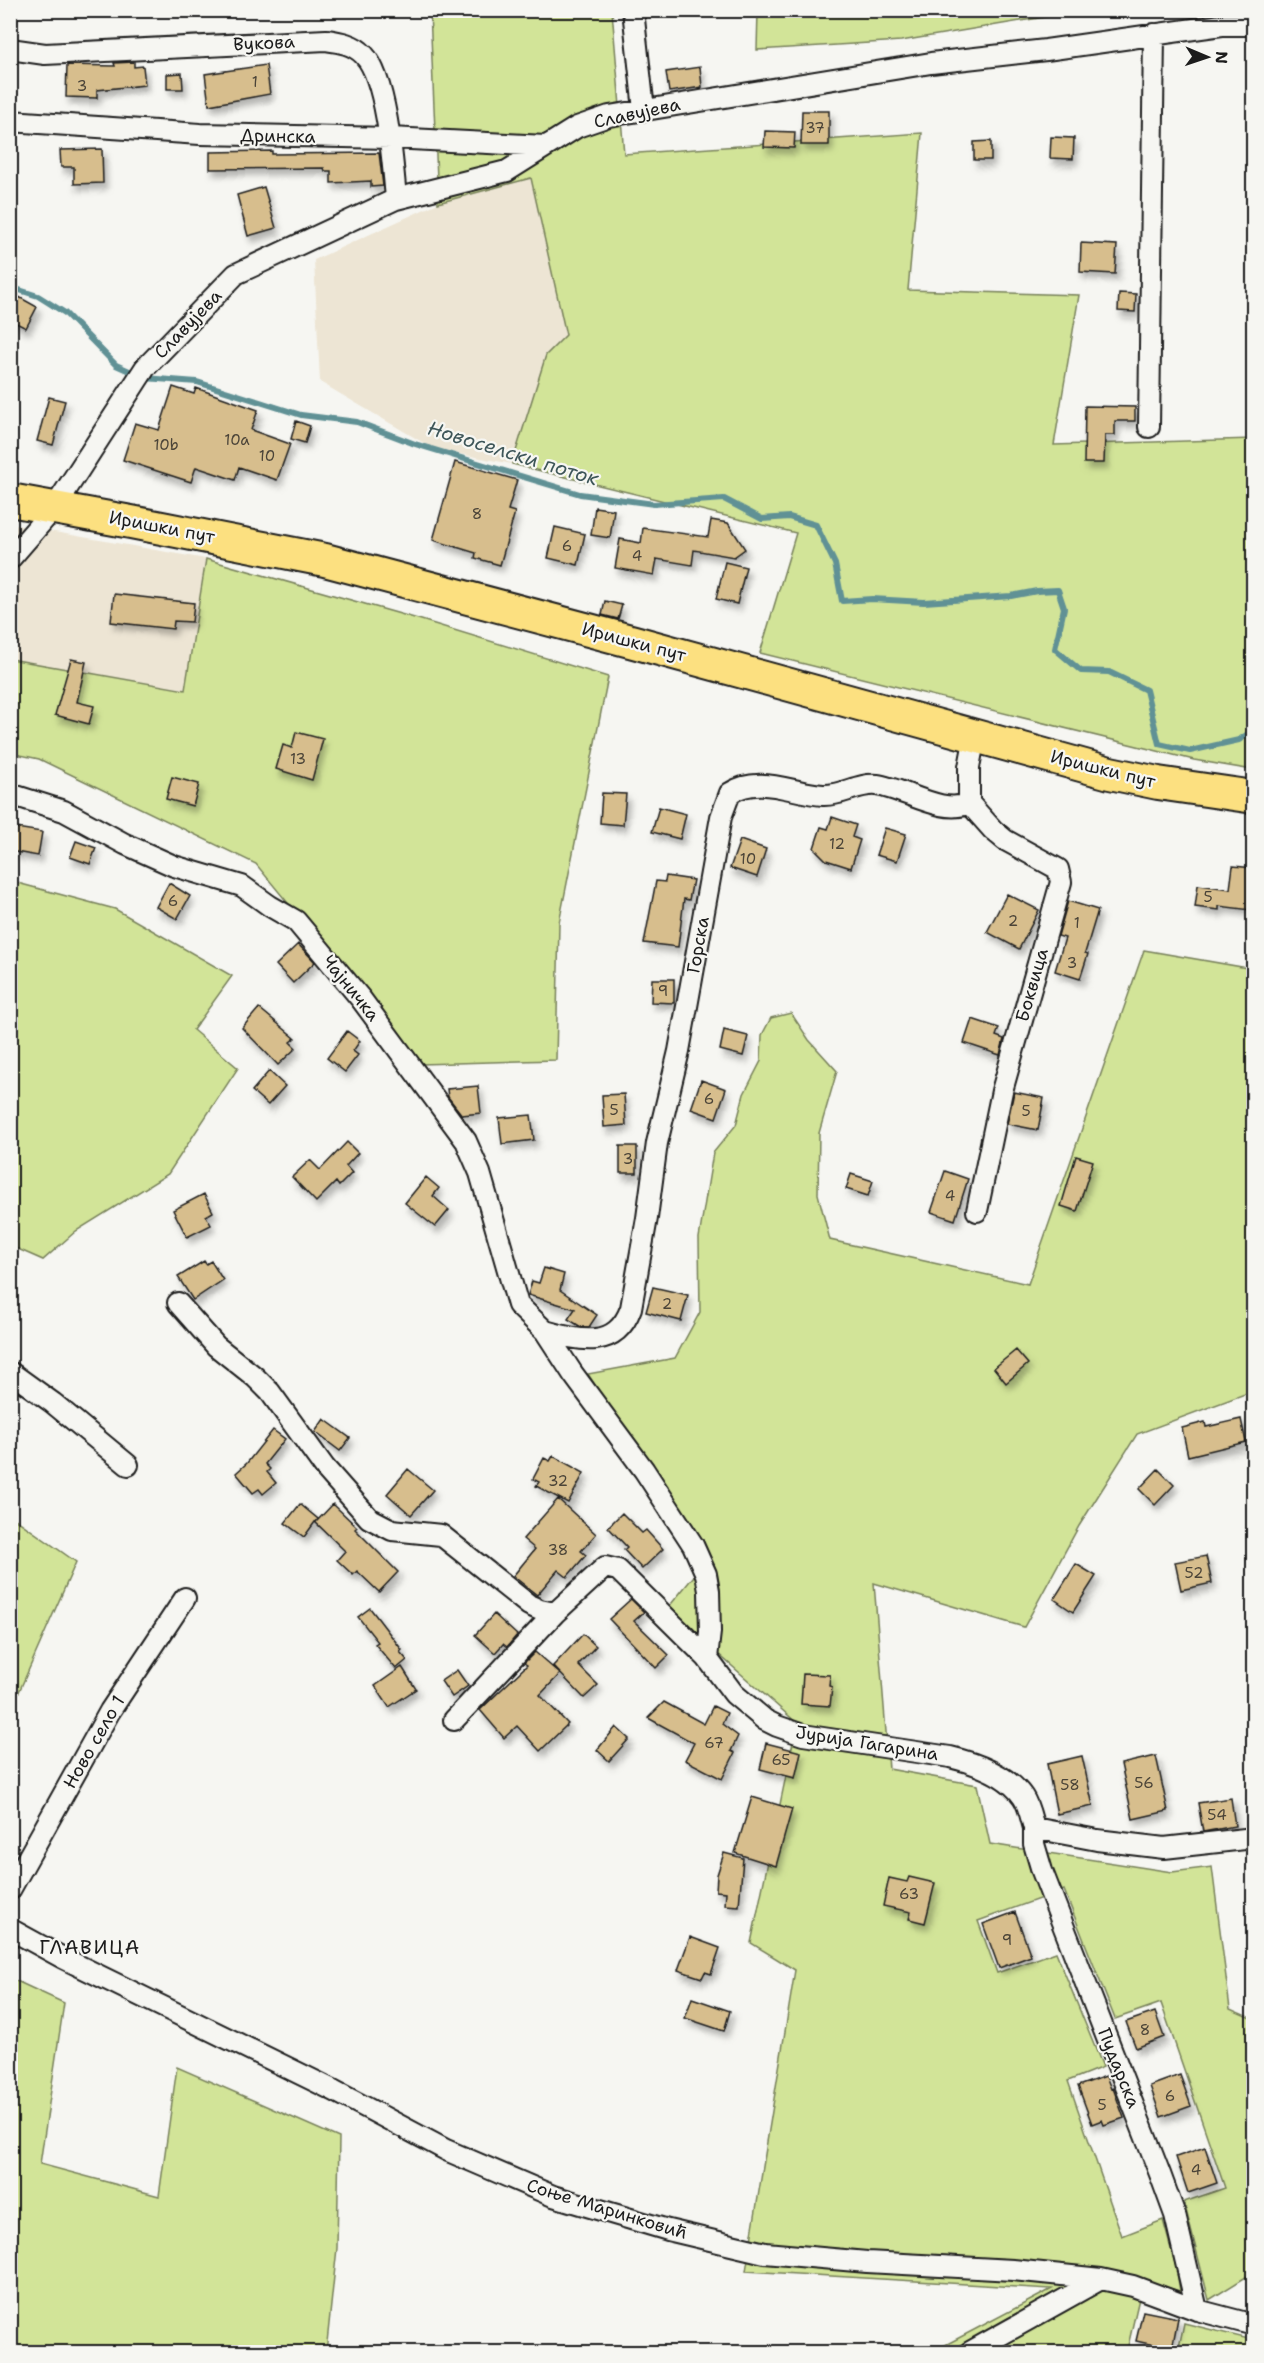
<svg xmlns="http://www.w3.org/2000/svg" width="1264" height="2363" font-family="'Shantell Sans',sans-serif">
	<defs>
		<filter id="shadow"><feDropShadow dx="3.5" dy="6" stdDeviation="3" flood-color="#0004"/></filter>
	</defs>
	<rect width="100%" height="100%" fill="#f6f6f2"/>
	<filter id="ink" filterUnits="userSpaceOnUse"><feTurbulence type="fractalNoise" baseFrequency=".0167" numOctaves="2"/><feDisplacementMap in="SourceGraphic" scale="12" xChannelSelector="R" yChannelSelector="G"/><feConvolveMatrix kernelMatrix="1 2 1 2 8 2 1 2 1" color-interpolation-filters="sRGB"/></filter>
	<g filter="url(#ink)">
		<!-- built -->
		<path fill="#ede5d4" d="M531 178 566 335 546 355 512 464 434 449 320 382 314 260 438 203Z
			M10 524 206 559 185 690 11 659Z"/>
		<!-- green -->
		<path fill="#d2e498" stroke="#77805a" stroke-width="1.5" d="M430 11H612L624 154 922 133 908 290 1079 295 1054 445 1253 439V770L1194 760 760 653 796 533 512 464 546 355 566 335 531 178 438 203Z
			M758 11V10L1081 11 901 41 757 50Z
			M206 559 418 619 608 677 559 923 556 1060 420 1064 256 864 39 759 11 753 10 659 185 690Z
			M10 881 115 909 232 976 193 1030 238 1068 168 1174 76 1231 43 1260 11 1246Z
			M1144 950 1253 969V1391L1137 1434 1079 1526 1024 1627 874 1583 889 1769 977 1785 990 1844 1172 1872 1212 1867 1230 2009 1253 2019 1254 2272 1209 2300 1184 2202 1225 2188 1161 2003 1115 2019 1064 1890 978 1921 997 1973 1056 1952 1103 2067 1068 2081 1122 2236 1163 2220 1176 2267 1180 2291 1143 2281 1128 2346 1155 2352H932L1052 2289 746 2271 795 1970 751 1943 797 1723 667 1609 707 1560 588 1374 675 1358 700 1312 699 1238 713 1153 736 1125 744 1094 761 1061 762 1035 771 1018 791 1013 809 1040 837 1071 819 1133 818 1194 830 1240 1028 1284Z
			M11 1516 76 1562 11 1710Z
			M10 1978 64 2003 40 2164 159 2196 177 2067 339 2138 337 2248 326 2352H11Z
			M1184 2323 1253 2340V2352H1178Z"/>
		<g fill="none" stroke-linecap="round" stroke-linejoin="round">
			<!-- stream -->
			<path stroke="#609195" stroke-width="6" d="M10 287 38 296 65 313 116 365 145 378 197 382 301 415 357 422 415 444 580 494 654 504 724 499 762 519 789 517 816 525 835 564 842 601 872 599 924 602 1011 596 1037 591 1058 590 1064 608 1055 649 1081 671 1109 672 1146 690 1159 744 1190 751 1239 740 1254 730"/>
		</g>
		<!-- building -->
		<path fill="#d7be8d" stroke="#1c1c1c" stroke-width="1.5" filter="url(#shadow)" d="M134 62V67L143 66 145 85 97 90V98L66 97 67 65 115 66 114 63Z
			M266 65 270 94 209 105 205 74Z
			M700 67 702 87 669 92 666 72Z
			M182 73 183 89H167V74Z
			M802 111H829V145H801Z
			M765 131 795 132 794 148 764 147Z
			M1051 137 1074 138 1073 159 1050 158Z
			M991 141V160H974V142Z
			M102 149 103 183 74 184V167H61L60 150Z
			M272 151V154L379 153 383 186 371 187V181L331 183V171H325L324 168 210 169V152Z
			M264 187 276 228 248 236 237 195Z
			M1081 243 1117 245 1115 274 1080 272Z
			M10 292 37 307 26 328 10 320Z
			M1119 293 1136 294 1135 312 1118 311Z
			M173 387 194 394 196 388 258 410 251 430 290 444 277 480 239 467 235 480 196 467 191 482 123 460 135 423 159 430Z
			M49 397 65 401 53 445 37 441Z
			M1085 406 1135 407V421H1115V435H1105L1104 463H1084Z
			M296 421 310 426 305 443 291 439Z
			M455 462 517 480 508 510 515 512 500 565 475 558 476 553 433 540Z
			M595 507 614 510 610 538 591 535Z
			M711 520 728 523 745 549 734 557 694 550 692 565 657 559 654 575 615 568 620 539 641 543 643 528 708 537Z
			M555 527 585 534 578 565 548 558Z
			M725 562 746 567 737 604 716 599Z
			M114 594 194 603 192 622 174 621 173 629 111 622Z
			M605 601 622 605 618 619 602 615Z
			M71 659 86 662 77 702 94 706 89 724 55 715Z
			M296 732 323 739 312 780 276 769 283 745 292 748Z
			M172 777 199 784 193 806 166 799Z
			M602 793 626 794 623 825 600 823Z
			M659 807 686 814 680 839 652 832Z
			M832 817 856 825 852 837 860 840 851 868 826 860 814 848 821 827 828 829Z
			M10 827 42 832 38 856 10 851Z
			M885 828 906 834 897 861 876 855Z
			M740 840 766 849 757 877 730 868Z
			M76 841 96 848 90 864 70 857Z
			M1233 866 1254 868 1251 910 1219 906V910L1195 907 1198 885 1230 889Z
			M666 876 693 880 689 900 684 899 678 947 644 943 656 881 665 882Z
			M169 883 190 896 177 919 156 907Z
			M1007 894 1039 910 1019 949 987 932Z
			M1068 901 1098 910 1085 953 1088 954 1080 979 1055 971 1065 938 1058 936Z
			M298 944 315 962 293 983 276 965Z
			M652 979H674V1003L651 1002Z
			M259 1008 295 1038 290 1042 296 1048 278 1065 242 1028Z
			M972 1019 999 1028 996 1036 1004 1039 1000 1055 964 1043Z
			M724 1030 748 1036 743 1056 720 1050Z
			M347 1031 360 1041 353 1051 358 1055 345 1072 327 1058Z
			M269 1071 285 1086 268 1105 252 1091Z
			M701 1080 726 1089 716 1118 691 1109Z
			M478 1086 481 1113 462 1115 448 1097 447 1089Z
			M1014 1092 1044 1098 1038 1130 1007 1124Z
			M624 1094 626 1125 604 1127 602 1095Z
			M531 1115 534 1140 502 1144 499 1118Z
			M347 1142 358 1153 346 1166 352 1173 339 1186 336 1182 316 1202 292 1177 310 1160 320 1170Z
			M620 1146H637V1173H620Z
			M1076 1156 1093 1161 1077 1211 1061 1206Z
			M945 1171 968 1179 955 1220 931 1212Z
			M851 1174 873 1181 868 1196 846 1189Z
			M426 1177 439 1188 433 1196 449 1210 435 1227 405 1203Z
			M204 1194 213 1212 206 1216 211 1225 187 1237 173 1210Z
			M204 1261 206 1264 211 1261 223 1280 193 1300 178 1277Z
			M544 1268 564 1274 560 1290 597 1315 589 1327H581L568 1319 575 1309 528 1295 532 1281 539 1283Z
			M653 1287 688 1295 681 1321 646 1312Z
			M1016 1350 1028 1364 1006 1383 994 1368Z
			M324 1419 350 1438 340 1451 315 1432Z
			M1241 1419 1246 1442 1188 1456 1182 1428 1205 1422 1206 1427Z
			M273 1430 285 1439 265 1464 270 1469 267 1472 276 1483 263 1494 259 1489 253 1493 236 1473 247 1463Z
			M553 1456 584 1473 568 1503 536 1486 539 1482 533 1479 544 1458 550 1461Z
			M408 1469 433 1490 411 1515 387 1494Z
			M1158 1469 1174 1485 1155 1505 1139 1489Z
			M558 1499 596 1534 581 1551 586 1555 567 1577 558 1570 537 1595 513 1576 535 1549 523 1539Z
			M300 1504 318 1519 316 1522 333 1504 357 1527 355 1529 398 1572 379 1592 357 1571 353 1575 337 1560 345 1551 315 1522 304 1537 285 1523Z
			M622 1513 642 1533 646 1530 663 1549 642 1569 624 1550 627 1547 608 1527Z
			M1206 1556 1212 1583 1181 1590 1175 1562Z
			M1076 1564 1096 1576 1073 1612 1054 1599Z
			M631 1599 644 1612 634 1621 669 1655 656 1668 609 1619Z
			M370 1608 402 1650 400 1652 407 1660 396 1669 375 1644 378 1642 358 1617Z
			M494 1614 517 1635 507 1647 503 1644 495 1653 475 1635Z
			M583 1634 596 1646 578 1665 598 1685 584 1698 553 1666Z
			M535 1652 560 1674 540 1695 568 1724 540 1751 517 1726 504 1738 480 1710 527 1665 524 1663Z
			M402 1667 416 1689 389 1707 375 1686Z
			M457 1670 468 1686 452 1697 441 1681Z
			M803 1674 830 1675 829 1686 832 1687 830 1706 801 1704Z
			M664 1702 704 1724 713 1706 727 1713 722 1724 738 1736 731 1751 735 1753 722 1779 685 1760 694 1743 648 1718Z
			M616 1727 629 1739 609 1761 597 1750Z
			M766 1743 801 1752 795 1778 760 1769Z
			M1082 1756 1093 1806 1057 1814 1047 1764Z
			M1156 1756 1168 1811 1133 1819 1121 1764Z
			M752 1797 792 1809 776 1866 735 1853Z
			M1231 1798 1235 1826 1203 1832 1198 1803Z
			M724 1853 743 1858 739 1906 725 1905 726 1892 716 1891 717 1875Z
			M909 1877 935 1883 925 1923 909 1919 911 1912 883 1906 889 1878 907 1882Z
			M1015 1912 1031 1956 999 1968 983 1924Z
			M690 1937 720 1948 711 1974 705 1972 702 1978 678 1970Z
			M692 1998 730 2011 724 2031 685 2018Z
			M1155 2012 1164 2037 1136 2048 1126 2022Z
			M1180 2075 1191 2106 1161 2117 1150 2086Z
			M1106 2076 1111 2089 1113 2088 1124 2118 1104 2125 1102 2120 1092 2124 1078 2086Z
			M1205 2147 1217 2183 1188 2193 1176 2157Z
			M1143 2311 1178 2318 1172 2349 1136 2341Z"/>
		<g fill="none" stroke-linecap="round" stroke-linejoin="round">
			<defs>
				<path id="street" d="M633 10 644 110
					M10 49 45 54 326 40C340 42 354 44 364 55 387 79 393 165 396 199
					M10 121 200 134 391 138 546 146
					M1149 427 1154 34
					M10 559 55 507 145 368 236 274 396 199 507 171 577 127 609 116 931 63 1046 50 1222 25H1254
					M10 794 64 811 125 844 174 866 242 886 270 906 296 921 361 999 466 1141 480 1173 518 1305 545 1331 573 1374 644 1470 693 1545 706 1574 709 1591 710 1632 707 1658 734 1694 765 1720 777 1726 803 1735 950 1757C975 1763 1007 1774 1023 1797 1029 1806 1031 1818 1034 1828L1097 1840 1164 1848 1254 1838
					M969 803 993 830 1005 840 1058 869 1061 882 1002 1091 977 1211
					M178 1303 216 1346 255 1377 270 1392 325 1468 369 1518 392 1530 441 1535 529 1605 540 1610 555 1613
					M545 1331C581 1341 616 1350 631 1308L647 1218 657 1143 679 1051 721 817 730 793C759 774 792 793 823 795 842 796 858 783 877 785 905 789 944 816 969 803V767L975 736
					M10 1372 53 1403 128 1465
					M454 1720 555 1613 605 1567 618 1570 707 1658
					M1034 1828V1844L1042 1871 1160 2174 1175 2215 1197 2310
					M10 1890 110 1711 185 1598
					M10 1929 63 1958 333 2090 446 2150 553 2196 668 2230 765 2253 867 2262 1013 2270 1101 2279 1133 2286 1197 2310 1254 2325
					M970 2352 1101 2279"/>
				<path id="primary" d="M10 500 131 522 325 560 634 642 1110 773 1158 783 1254 797"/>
			</defs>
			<!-- street casing -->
			<use href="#street" stroke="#1c1c1c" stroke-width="24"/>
			<!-- primary casing -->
			<use href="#primary" stroke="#1c1c1c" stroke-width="36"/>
			<!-- street -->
			<use href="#street" stroke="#f6f6f2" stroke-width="20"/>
			<!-- primary -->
			<use href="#primary" stroke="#fce080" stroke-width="32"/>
		</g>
	</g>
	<g text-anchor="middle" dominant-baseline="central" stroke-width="4.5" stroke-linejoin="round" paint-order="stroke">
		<!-- number labels -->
		<g font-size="15" fill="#4b4438">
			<text x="255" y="82">1</text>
			<text x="82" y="86">3</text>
			<text x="815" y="128">37</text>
			<text x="237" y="440">10a</text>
			<text x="166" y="445">10b</text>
			<text x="267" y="456">10</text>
			<text x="477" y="514">8</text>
			<text x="567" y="546">6</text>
			<text x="637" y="556">4</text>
			<text x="298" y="759">13</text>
			<text x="837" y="844">12</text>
			<text x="748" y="859">10</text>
			<text x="1208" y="897">5</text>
			<text x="173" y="901">6</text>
			<text x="1013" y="921">2</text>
			<text x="1077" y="923">1</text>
			<text x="1072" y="963">3</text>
			<text x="663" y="991">9</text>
			<text x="709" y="1099">6</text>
			<text x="614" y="1110">5</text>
			<text x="1026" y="1111">5</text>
			<text x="628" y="1159">3</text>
			<text x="950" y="1196">4</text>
			<text x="667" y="1304">2</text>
			<text x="558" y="1481">32</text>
			<text x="558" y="1550">38</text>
			<text x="1194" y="1573">52</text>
			<text x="714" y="1743">67</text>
			<text x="781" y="1760">65</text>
			<text x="1144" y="1783">56</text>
			<text x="1070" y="1785">58</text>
			<text x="1217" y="1815">54</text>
			<text x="909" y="1894">63</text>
			<text x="1007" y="1940">9</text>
			<text x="1145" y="2030">8</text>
			<text x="1170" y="2096">6</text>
			<text x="1102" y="2105">5</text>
			<text x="1196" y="2170">4</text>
		</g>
		<!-- street labels -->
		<g font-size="18" fill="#1c1c1c" stroke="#f6f6f2">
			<text transform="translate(264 43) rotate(-3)">Вукова</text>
			<text transform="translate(637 113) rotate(-12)">Славујева</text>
			<text transform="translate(278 136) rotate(1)">Дринска</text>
			<text transform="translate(188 324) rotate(-46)">Славујева</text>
			<text transform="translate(162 527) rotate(11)">Иришки пут</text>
			<text transform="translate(634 642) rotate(15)">Иришки пут</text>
			<text transform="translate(1103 769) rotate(14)">Иришки пут</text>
			<text transform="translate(698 945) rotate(-80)">Горска</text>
			<text transform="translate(1032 985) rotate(-74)">Боквица</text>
			<text transform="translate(351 988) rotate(51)">Чајничка</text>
			<text transform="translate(94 1742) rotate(-60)">Ново село 1</text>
			<text transform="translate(867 1743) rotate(9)">Јурија Гагарина</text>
			<text transform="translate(1119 2068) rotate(68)">Пударска</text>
			<text transform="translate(607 2209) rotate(17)">Соње Маринковић</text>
		</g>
		<!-- water labels -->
		<g font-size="20" font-style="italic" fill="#3e5659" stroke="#f6f6f2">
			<text transform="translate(513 453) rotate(17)">Новоселски поток</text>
		</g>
		<!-- neighbourhood labels -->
		<g font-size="20" letter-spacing="1.5" fill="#1c1c1c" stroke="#f6f6f2">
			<text x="90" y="1947">ГЛАВИЦА</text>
		</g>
	</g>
	<!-- margin -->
	<rect width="1264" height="2363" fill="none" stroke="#f6f6f2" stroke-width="36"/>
	<rect x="18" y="18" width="1228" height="2327" fill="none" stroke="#1c1c1c" stroke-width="2" filter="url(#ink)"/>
	<!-- north arrow -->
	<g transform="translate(1207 57) rotate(92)" stroke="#f6f6f2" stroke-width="4.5" paint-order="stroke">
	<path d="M0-4.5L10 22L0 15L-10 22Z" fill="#1c1c1c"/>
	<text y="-9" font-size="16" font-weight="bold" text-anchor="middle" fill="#1c1c1c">N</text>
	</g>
</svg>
